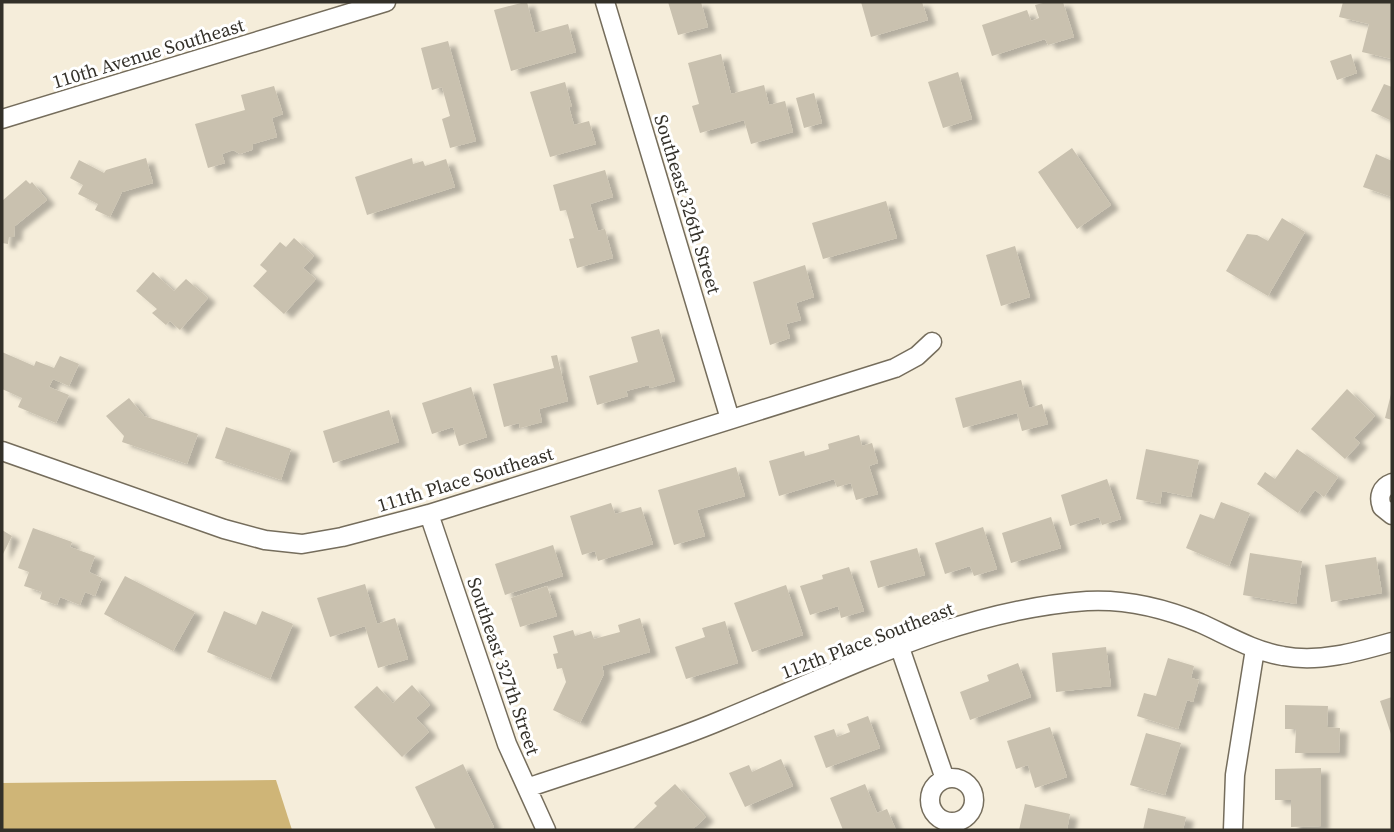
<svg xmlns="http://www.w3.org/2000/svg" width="1394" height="832" font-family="'Source Serif 4',serif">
	<defs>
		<filter id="shadow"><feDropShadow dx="8" dy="4.5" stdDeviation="2" flood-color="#0004"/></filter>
	</defs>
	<rect width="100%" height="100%" fill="#f5edda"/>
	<!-- forest -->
	<path fill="#cfb577" d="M276 780 292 830H2V783Z"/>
	<!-- building -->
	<path fill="#c9c1af" filter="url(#shadow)" d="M525 2H527L535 33 568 24 576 52 511 71 494 10Z
		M668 2H701L708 27 678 35Z
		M861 2H922L928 20 871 37Z
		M1047 2H1063L1074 37 1048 45 1045 39 992 56 982 25 1027 10 1031 21 1039 18 1035 5Z
		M1343 2H1392V59L1362 52 1369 24 1339 17Z
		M448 41 476 141 450 148 442 119 450 116 442 87 432 90 421 48Z
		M721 54 731 94 764 85 769 105 785 101 793 132 751 144 744 120 700 133 692 106 699 104 688 63Z
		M1351 54 1357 73 1337 80 1330 61Z
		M958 72 972 119 943 128 928 82Z
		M565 82 572 107H569L574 125 589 121 596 144 550 157 530 92Z
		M1384 84 1392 87V121L1371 111Z
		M274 86 283 114 272 118 277 137 253 144 252 150 240 154 233 150 222 154 225 163 208 168 195 124 245 110 241 95Z
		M814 93 822 123 804 128 796 98Z
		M1072 148 1111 205 1077 229 1038 172Z
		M1376 154 1392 161V197L1363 187Z
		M146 158 153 183 122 192 110 217 95 210 98 204 78 194 83 185 70 178 79 160 104 173 106 170Z
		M412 158 413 164 423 161 425 166 446 159 455 187 367 215 355 177Z
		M605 170 613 197 590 204 598 231 605 229 613 258 577 268 569 239 574 238 566 210 560 211 553 185Z
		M26 180 30 184 32 182 47 200 15 226 14 237H9L8 244 2 243V201Z
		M886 201 897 238 823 259 812 223Z
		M1282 218 1305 232 1268 296 1226 271 1247 234 1257 235 1268 241Z
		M294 238 314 256 303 268 316 279 284 314 253 286 267 271 260 265 280 242 286 247Z
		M1015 246 1030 297 1001 306 986 255Z
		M805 265 814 297 796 303 801 320 786 324 790 338 770 345 753 282Z
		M153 272 174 291 186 279 208 298 180 330 170 321 166 325 152 313 157 309 136 291Z
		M659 329 675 381 650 388 649 385 626 391 628 396 597 405 589 376 638 362 631 337Z
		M2 352 34 366 36 361 54 368 60 356 79 364 69 386 53 379 49 387 69 395 56 423 18 407 22 398 2 389Z
		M557 355 568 401 539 409 542 422 520 428 519 423 504 427 493 384 554 368 551 356Z
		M1021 380 1029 408 1042 404 1048 424 1022 431 1017 413 963 428 955 398Z
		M471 387 487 437 459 446 453 427 432 434 422 403Z
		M1347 389 1375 416 1354 438 1360 443 1345 459 1311 429Z
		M1391 394H1392V420L1385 418Z
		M129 398 144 416 198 434 187 464 122 442 124 436 106 416Z
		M389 410 399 442 333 463 323 431Z
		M226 427 291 449 281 480 215 458Z
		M859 435 862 446 872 443 878 463 869 466 878 494 856 500 851 483 837 487 834 479 779 496 769 461 804 451 805 456 829 449 828 444Z
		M1146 449 1199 460 1191 497 1162 491 1160 504 1136 499Z
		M1297 449 1338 477 1324 497 1315 490 1298 513 1257 484 1265 472 1275 479Z
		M736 467 745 496 697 510 705 536 674 545 658 490Z
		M1107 479 1121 519 1102 525 1099 517 1070 526 1061 495Z
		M1221 502 1250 513 1229 566 1186 548 1200 514 1214 519Z
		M611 503 615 514 641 507 653 544 598 561 595 551 582 555 570 516Z
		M1051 517 1061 548 1011 563 1002 533Z
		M983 527 997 569 974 576 970 566 945 574 935 543Z
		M33 528 72 542 70 547 95 556 89 572 102 578 95 596 85 592 80 605 60 597 57 605 40 599 42 592 24 586 29 572 18 568Z
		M2 530 12 536 2 556Z
		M553 545 563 576 505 595 495 564Z
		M917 548 925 575 878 588 870 561Z
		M1250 553 1302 561 1296 604 1243 595Z
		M1376 557 1382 593 1331 602 1325 565Z
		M849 567 864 611 841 618 838 606 810 615 800 586 823 579 822 575Z
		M125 576 195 612 173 651 104 614Z
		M365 584 377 624 395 618 408 659 378 668 365 626 330 637 317 598Z
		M786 585 803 635 752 652 734 603Z
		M547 586 557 616 520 627 511 598Z
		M224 611 256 625 262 611 293 624 270 679 207 652Z
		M640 618 650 652 602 666 604 674 580 723 553 710 566 682 562 668 557 669 553 654 558 653 553 636 573 630 575 636 591 631 594 639 620 632 618 625Z
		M725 621 738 663 686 679 675 647 705 637 702 628Z
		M1106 647 1111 686 1056 692 1052 653Z
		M1168 658 1194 666 1191 678 1199 680 1193 702 1187 700 1178 729 1137 716 1144 693 1156 696Z
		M1018 663 1031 697 970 720 960 692 989 681 987 675Z
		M412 685 430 705 416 718 429 732 402 757 354 707 377 686 393 703Z
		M1392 697V737L1380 701Z
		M1285 705 1328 706 1327 727 1340 728 1339 753H1295L1296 729H1285Z
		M868 716 880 748 826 768 814 736 834 729 837 737 850 732 847 724Z
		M1050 727 1067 777 1035 788 1028 765 1016 769 1007 741Z
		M1146 733 1181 743 1165 795 1130 785Z
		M781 759 793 786 745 807 729 773 749 765 752 772Z
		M463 764 494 827 489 830H436L415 787Z
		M1321 768V826L1291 827V800H1275V769Z
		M675 784 706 817 692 830H632L657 806 654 803Z
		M865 784 877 813 887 809 896 830H843L830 798Z
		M1025 804 1070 814 1067 830H1019Z
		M1148 808 1186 817 1183 830H1143Z"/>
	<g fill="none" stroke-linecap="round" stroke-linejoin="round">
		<defs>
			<path id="street" d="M605 2 730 419
				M2 119 386 2
				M2 451 224 529 265 540 302 544 342 537 429 514 895 368 917 356 932 342
				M1392 483C1381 487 1378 497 1382 507L1392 515
				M429 514 507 744 546 830
				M899 645 945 779
				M930 800a22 22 0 1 1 44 0a22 22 0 1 1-44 0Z
				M527 788C591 766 658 747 722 720 840 672 957 610 1087 601 1125 599 1164 608 1200 623 1227 635 1253 651 1283 656 1319 663 1357 652 1392 642
				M1233 830 1235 775 1255 649"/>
		</defs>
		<!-- street casing -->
		<use href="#street" stroke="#756d5c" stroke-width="21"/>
		<!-- street -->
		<use href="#street" stroke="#fff" stroke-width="18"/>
	</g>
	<g text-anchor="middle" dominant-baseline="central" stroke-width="6" stroke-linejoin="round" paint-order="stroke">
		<!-- street labels -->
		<g font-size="19" fill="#333029" stroke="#fff">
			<text transform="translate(148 53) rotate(-17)">110th Avenue Southeast</text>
			<text transform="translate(688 204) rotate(73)">Southeast 326th Street</text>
			<text transform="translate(465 479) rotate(-17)">111th Place Southeast</text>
			<text transform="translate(867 640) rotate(-21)">112th Place Southeast</text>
			<text transform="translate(504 666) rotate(71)">Southeast 327th Street</text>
		</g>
	</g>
	<!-- border -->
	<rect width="1394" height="832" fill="none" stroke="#333029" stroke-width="7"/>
</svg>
